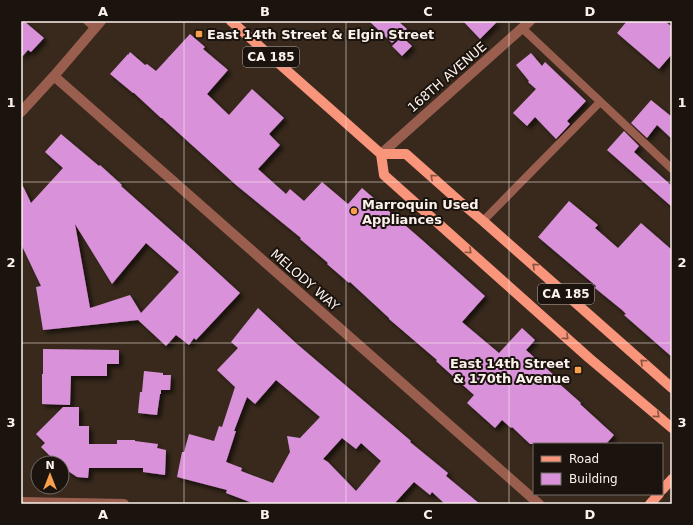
<svg xmlns="http://www.w3.org/2000/svg" width="693" height="525" font-family="'DejaVu Sans',sans-serif">
	<defs>
		<filter id="shadow"><feDropShadow dx="3.5" dy="3.5" stdDeviation="2" flood-color="#0009"/></filter>
	</defs>
	<rect width="100%" height="100%" fill="#38291c"/>
	<!-- building -->
	<path fill="#d992da" fill-rule="evenodd" filter="url(#shadow)" d="M21 21H24L44 38 31 52 28 50 21 58Z
		M369 21H398L407 29 392 43Z
		M463 21H498L480 39Z
		M627 21H665L672 27V54L659 69 617 33Z
		M190 34 205 47 203 49 228 70 207 94 229 115 252 89 284 118 269 134 280 145 258 169 286 194 290 189 304 201 322 182 348 204 362 188 421 239 485 296 462 322 499 353 522 328 535 340 526 350 557 378 555 380 581 403 580 404 614 435 606 444H530L512 427 511 428 502 420 495 428 467 403 474 395 436 361 437 360 389 319V318L350 282 349 283 327 264 328 263 300 239 301 238 236 185 162 118H161L134 93H133L110 74 128 54V55L130 52 145 65 147 64 156 71Z
		M402 37 412 46 402 56 392 46Z
		M531 53 542 66 545 62 586 101 567 121 570 124 556 139 535 117 527 126 513 113 536 89 528 82 529 81 516 65Z
		M651 100 672 117V139L657 125 647 138 631 123Z
		M624 131 639 146 634 152 672 186V207L607 150Z
		M61 134 99 166 100 165 122 185 121 186 192 249 240 293 196 340 194 338 189 345 176 335 166 346 138 320 43 330 36 287 41 286 21 244V182L31 203 63 168 45 152ZM75 224 112 284 146 243 179 272 141 313 130 295 90 308Z
		M569 201 598 225 595 228 618 248 641 223 672 250V357L624 315 626 314 622 310 595 288 596 286 538 237Z
		M258 308 297 344 411 441 410 442 448 473 446 476 480 504H445L432 492 430 495 414 482 394 504H255L226 493 227 490 177 477 182 452H184L189 434 214 441 219 426 222 427 235 387 217 370 238 348 231 342ZM276 380 320 417 300 438 287 436 290 452 273 483 241 471 242 468 226 462 236 431H234L247 397 255 404ZM342 438 356 449 361 443 381 461 356 491 328 462 323 459Z
		M43 349 119 350V364H107V376H71L70 405 42 404V374H43Z
		M144 371 163 373V375H171L170 390H161V394H160L157 415 138 413 140 392H142Z
		M63 407H79V426H89V444H117V440H135V441L158 444 157 448 166 450 165 475 143 472V468H89L88 478 77 477 62 467V463H57L41 447 45 443 36 434Z"/>
	<g fill="none" stroke-linecap="round" stroke-linejoin="round">
		<!-- service -->
		<path stroke="#9a5e4e" stroke-width="8" d="M87 21 95 28
			M522 28 672 169
			M483 221 600 102"/>
		<!-- minor -->
		<path stroke="#9a5e4e" stroke-width="10" d="M54 76 539 504
			M21 112 54 76 101 21
			M381 154 530 21
			M21 502 124 504"/>
		<!-- primary -->
		<path stroke="#f9957b" stroke-width="10" d="M231 21 381 154 384 175 589 358 672 428
			M381 154H406L459 201 483 221 672 388
			M662 490 672 479
			M650 504 659 494"/>
	</g>
	<!-- one-way arrows -->
	<defs><path id="oneway-chevron" d="M-2-3.5L2.5 0L-2 3.5" fill="none" stroke-width="1.6" stroke-linecap="round" stroke-linejoin="round"/></defs>
	<g stroke="#8a5444">
		<use href="#oneway-chevron" transform="translate(433 177) rotate(-138)"/>
		<use href="#oneway-chevron" transform="translate(469 251) rotate(42)"/>
		<use href="#oneway-chevron" transform="translate(535 266) rotate(-138)"/>
		<use href="#oneway-chevron" transform="translate(566 337) rotate(42)"/>
		<use href="#oneway-chevron" transform="translate(643 362) rotate(-138)"/>
		<use href="#oneway-chevron" transform="translate(657 415) rotate(40)"/>
	</g>
	<!-- grid -->
	<path fill="none" stroke="#fdf2eb" stroke-width="1" stroke-opacity="0.55" d="M184 21V504M346 21V504M509 21V504M21 182H672M21 343H672"/>
	<!-- markers -->
	<g fill="#f8a04b" stroke="#1a130e" stroke-width="1.5">
		<rect x="195" y="30" width="8" height="8" rx="2"/>
		<circle cx="354" cy="211" r="4"/>
		<rect x="574" y="366" width="8" height="8" rx="2"/>
	</g>
	<g text-anchor="middle" dominant-baseline="central" stroke-width="4" stroke-linejoin="round" paint-order="stroke">
		<!-- shield labels -->
		<g fill="#1a130e" stroke="#b9afa9" stroke-width="1">
			<rect x="243" y="47" width="56" height="20" rx="3"/>
			<rect x="538" y="284" width="56" height="20" rx="3"/>
		</g>
		<g font-size="12" font-weight="bold" fill="#fdf2eb">
			<text x="271" y="57">CA 185</text>
			<text x="566" y="294">CA 185</text>
		</g>
		<!-- poi labels -->
		<g font-size="13" font-weight="bold" fill="#fdf2eb" stroke="#1a130e" text-anchor="start">
			<text x="207" y="34">East 14th Street &amp; Elgin Street</text>
			<text x="362" y="204">Marroquin Used<tspan x="362" dy="15">Appliances</tspan></text>
			<text x="570" y="363" text-anchor="end">East 14th Street<tspan x="570" dy="15">&amp; 170th Avenue</tspan></text>
		</g>
		<!-- street labels -->
		<g font-size="13" fill="#fdf2eb" stroke="#1a130e">
			<text transform="translate(447 77) rotate(-41)">168TH AVENUE</text>
			<text transform="translate(305 280) rotate(41)">MELODY WAY</text>
		</g>
	</g>
	<!-- border -->
	<rect width="693" height="525" fill="none" stroke="#1a130e" stroke-width="44"/>
	<!-- legend -->
	<rect x="533" y="443" width="130" height="52" fill="#1a130e" stroke="#756c66"/>
	<rect x="541" y="456" width="20" height="6" fill="#f9957b" stroke="#756c66"/>
	<text x="569" y="463" font-size="12" fill="#fdf2eb">Road</text>
	<rect x="541" y="473" width="20" height="12" fill="#d992da" stroke="#756c66"/>
	<text x="569" y="483" font-size="12" fill="#fdf2eb">Building</text>
	<!-- north arrow -->
	<g transform="translate(50 475)"><circle r="19" fill="#1a130e" stroke="#756c66"/>
	<path d="M0-3L7 15L0 10L-7 15Z" fill="#f8a04b"/>
	<text y="-6" font-size="11" font-weight="bold" text-anchor="middle" fill="#fdf2eb">N</text>
	</g>
	<rect x="22" y="22" width="649" height="481" fill="none" stroke="#fdf2eb" stroke-width="1.5"/>
	<g font-size="13" text-anchor="middle" font-weight="bold" fill="#fdf2eb">
		<text x="103" y="16">A</text>
		<text x="265" y="16">B</text>
		<text x="428" y="16">C</text>
		<text x="590" y="16">D</text>
		<text x="11" y="107">1</text>
		<text x="682" y="107">1</text>
		<text x="11" y="267">2</text>
		<text x="682" y="267">2</text>
		<text x="11" y="427">3</text>
		<text x="682" y="427">3</text>
		<text x="103" y="519">A</text>
		<text x="265" y="519">B</text>
		<text x="428" y="519">C</text>
		<text x="590" y="519">D</text>
	</g>
</svg>
